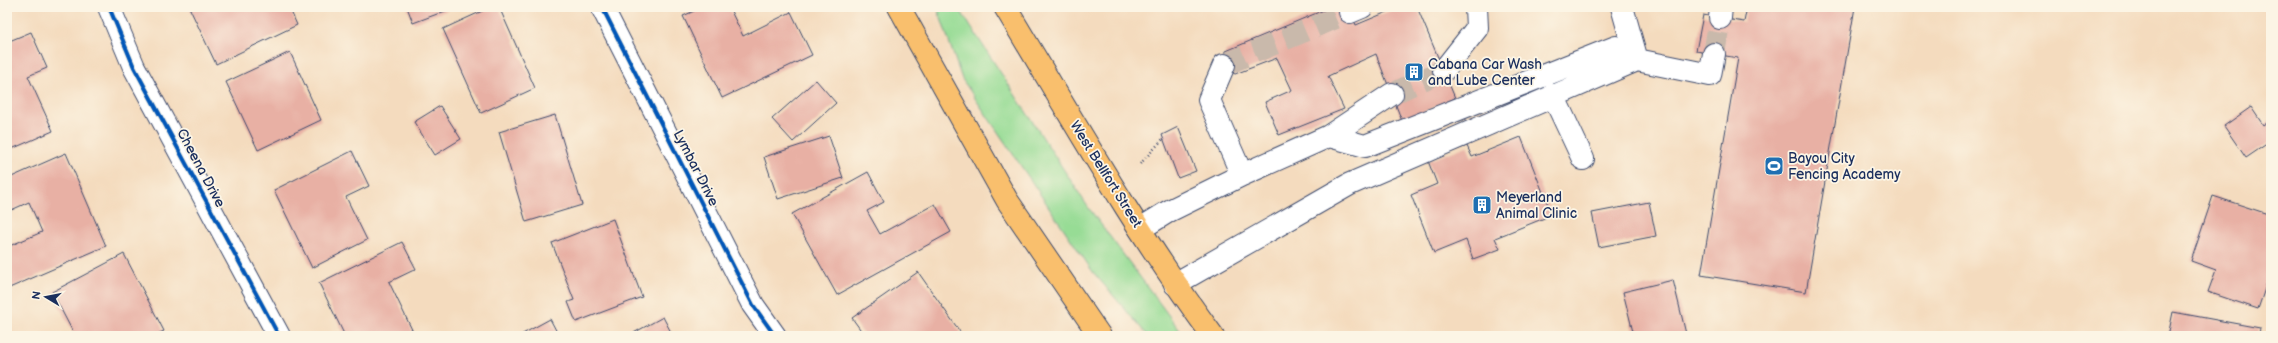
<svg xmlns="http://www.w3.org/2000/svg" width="2278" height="343" font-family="'Balsamiq Sans',sans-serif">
	<rect width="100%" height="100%" fill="#fcf5e5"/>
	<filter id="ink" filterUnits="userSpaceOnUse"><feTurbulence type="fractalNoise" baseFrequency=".025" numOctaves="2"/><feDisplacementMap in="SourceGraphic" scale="8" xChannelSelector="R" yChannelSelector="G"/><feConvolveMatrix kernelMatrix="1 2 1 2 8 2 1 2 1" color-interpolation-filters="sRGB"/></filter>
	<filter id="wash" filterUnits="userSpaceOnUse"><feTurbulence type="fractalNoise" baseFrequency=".012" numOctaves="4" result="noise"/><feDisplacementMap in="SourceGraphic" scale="16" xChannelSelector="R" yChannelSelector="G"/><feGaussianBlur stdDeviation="0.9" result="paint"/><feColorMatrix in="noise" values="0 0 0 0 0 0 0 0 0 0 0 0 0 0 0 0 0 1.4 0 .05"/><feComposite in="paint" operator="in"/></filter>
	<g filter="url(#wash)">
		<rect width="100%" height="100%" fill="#f4dbbe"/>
		<!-- green -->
		<path fill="#97dc95" stroke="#59867a" d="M937 7H958L1088 207 1184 336H1148L1093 272 962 79Z"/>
		<g id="blocks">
			<!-- building -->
			<path fill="#e8b0a4" d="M189 7H289L297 25 216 64Z
				M407 7H456L413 23Z
				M491 7H499L535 88 481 113 443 29Z
				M703 7H729L743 36 791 12 812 55 722 98 683 16Z
				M1331 7H1348L1356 25 1399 7H1417L1455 98 1402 121 1376 54 1328 76 1344 109 1279 135 1265 102 1292 90 1277 58 1235 74 1226 69 1223 61 1226 51Z
				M1747 7H1855L1806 292 1701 275 1738 58 1696 51 1703 15 1744 22Z
				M31 32 47 68 28 76 53 131 7 151V42Z
				M290 52 321 120 258 150 226 82Z
				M816 80 836 103 793 142 772 119Z
				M440 106 461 139 435 155 414 122Z
				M2251 107 2263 125 2271 119V141L2246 158 2224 126Z
				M555 115 582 205 526 222 499 132Z
				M1178 127 1196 171 1178 178 1162 135Z
				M829 136 843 178 778 199 764 157Z
				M1521 137 1552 215 1495 238 1500 249 1473 259 1466 240 1434 253 1411 195 1437 184 1428 161 1467 146 1472 157Z
				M352 151 369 186 346 197 367 240 312 268 274 190Z
				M66 153 106 246 7 289V247L42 232 29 202 7 212V179Z
				M868 172 884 202 867 211 880 234 935 204 951 232 837 295 792 214Z
				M2213 196 2271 215V271L2258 309 2208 292 2216 270 2191 261Z
				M1649 202 1656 236 1599 247 1592 213Z
				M613 219 642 297 576 322 568 302 574 300 552 243Z
				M402 242 416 269 389 282 415 336H345L319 283Z
				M124 254 164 331 153 336H75L52 292Z
				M918 272 963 336H865L852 318Z
				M1673 280 1686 334 1678 336H1634L1623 292Z
				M2173 312 2260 328 2259 336H2168Z
				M663 317 673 336H628Z
				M550 319 559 336H519Z"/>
		</g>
	</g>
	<g filter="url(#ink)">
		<use href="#blocks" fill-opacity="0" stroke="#3c496c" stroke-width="1"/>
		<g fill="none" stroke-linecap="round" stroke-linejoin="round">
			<!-- minor-tunnel -->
			<path stroke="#c9b9ab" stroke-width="22" stroke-dasharray="22 11" stroke-linecap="butt" d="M1714 54 1720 18
				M1224 65 1350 12
				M1392 94 1444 70"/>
			<defs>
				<path id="minor" d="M109 7 134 67 279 336
					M602 7 753 305 775 336
					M1622 7 1637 60 1710 75 1714 54
					M1350 12 1362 7
					M1720 18 1721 7
					M1224 65 1209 100 1242 175
					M1444 70 1477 28 1476 7
					M1553 95 1583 159
					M1329 136 1365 146 1616 47 1637 60
					M1140 229 1169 211 1242 175 1329 136 1392 94
					M1175 284 1350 184 1637 60"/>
				<path id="major" d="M899 7 1007 200 1100 336
					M1005 7C1072 118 1136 232 1213 336"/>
			</defs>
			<!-- minor casing -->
			<use href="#minor" stroke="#3c496c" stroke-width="24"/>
			<!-- major casing -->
			<use href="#major" stroke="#3c496c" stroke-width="24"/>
			<!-- path -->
			<path stroke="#3c496c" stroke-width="2.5" stroke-dasharray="1 3" stroke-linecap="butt" d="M1140 164 1163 139"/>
			<!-- minor -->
			<use href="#minor" stroke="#fff" stroke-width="22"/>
			<!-- major -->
			<use href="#major" stroke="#f9bf6d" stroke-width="22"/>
			<defs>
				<path id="cycleway" d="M109 7 134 67 279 336
					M602 7 753 305 775 336"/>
			</defs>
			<!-- cycleway casing -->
			<use href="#cycleway" stroke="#fcf5e5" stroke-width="6"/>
			<!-- cycleway -->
			<use href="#cycleway" stroke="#0057b8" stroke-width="4"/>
		</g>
	</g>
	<!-- icons -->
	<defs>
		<symbol id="building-square" viewBox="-11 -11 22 22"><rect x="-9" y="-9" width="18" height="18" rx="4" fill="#1f6fb2" stroke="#fcf5e5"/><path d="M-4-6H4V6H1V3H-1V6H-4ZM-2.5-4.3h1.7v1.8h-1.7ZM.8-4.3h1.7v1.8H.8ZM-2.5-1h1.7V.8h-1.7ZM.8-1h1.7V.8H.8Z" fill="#fff"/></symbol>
		<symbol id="stadium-square" viewBox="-11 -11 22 22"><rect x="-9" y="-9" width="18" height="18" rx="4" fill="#1f6fb2" stroke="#fcf5e5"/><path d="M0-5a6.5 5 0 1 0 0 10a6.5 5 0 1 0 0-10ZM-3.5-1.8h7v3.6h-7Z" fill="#fff"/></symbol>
	</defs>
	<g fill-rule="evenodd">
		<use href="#building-square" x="1403" y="61" width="22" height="22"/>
		<use href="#stadium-square" x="1763" y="155" width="22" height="22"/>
		<use href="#building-square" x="1471" y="194" width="22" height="22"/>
	</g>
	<g text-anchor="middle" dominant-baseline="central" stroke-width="3.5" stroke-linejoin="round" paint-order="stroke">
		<!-- poi labels -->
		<g font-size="14" fill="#1b2f5e" stroke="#fcf5e5" text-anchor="start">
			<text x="1428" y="64">Cabana Car Wash<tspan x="1428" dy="16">and Lube Center</tspan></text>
			<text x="1788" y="158">Bayou City<tspan x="1788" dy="16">Fencing Academy</tspan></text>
			<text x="1496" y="197">Meyerland<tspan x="1496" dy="16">Animal Clinic</tspan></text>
		</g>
		<!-- street labels -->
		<g font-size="14" fill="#1b2f5e" stroke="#fcf5e5">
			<text transform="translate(201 168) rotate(62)">Cheena Drive</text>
			<text transform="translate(696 168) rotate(63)">Lymbar Drive</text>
			<text transform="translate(1106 174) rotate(58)">West Bellfort Street</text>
		</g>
	</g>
	<!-- margin -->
	<rect width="2278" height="343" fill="none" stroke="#fcf5e5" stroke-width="24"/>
	<!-- north arrow -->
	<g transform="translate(46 297) rotate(280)" stroke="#fcf5e5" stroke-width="3" paint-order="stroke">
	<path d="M0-3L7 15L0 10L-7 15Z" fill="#1b2f5e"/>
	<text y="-6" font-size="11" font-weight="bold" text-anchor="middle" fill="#1b2f5e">N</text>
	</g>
</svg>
